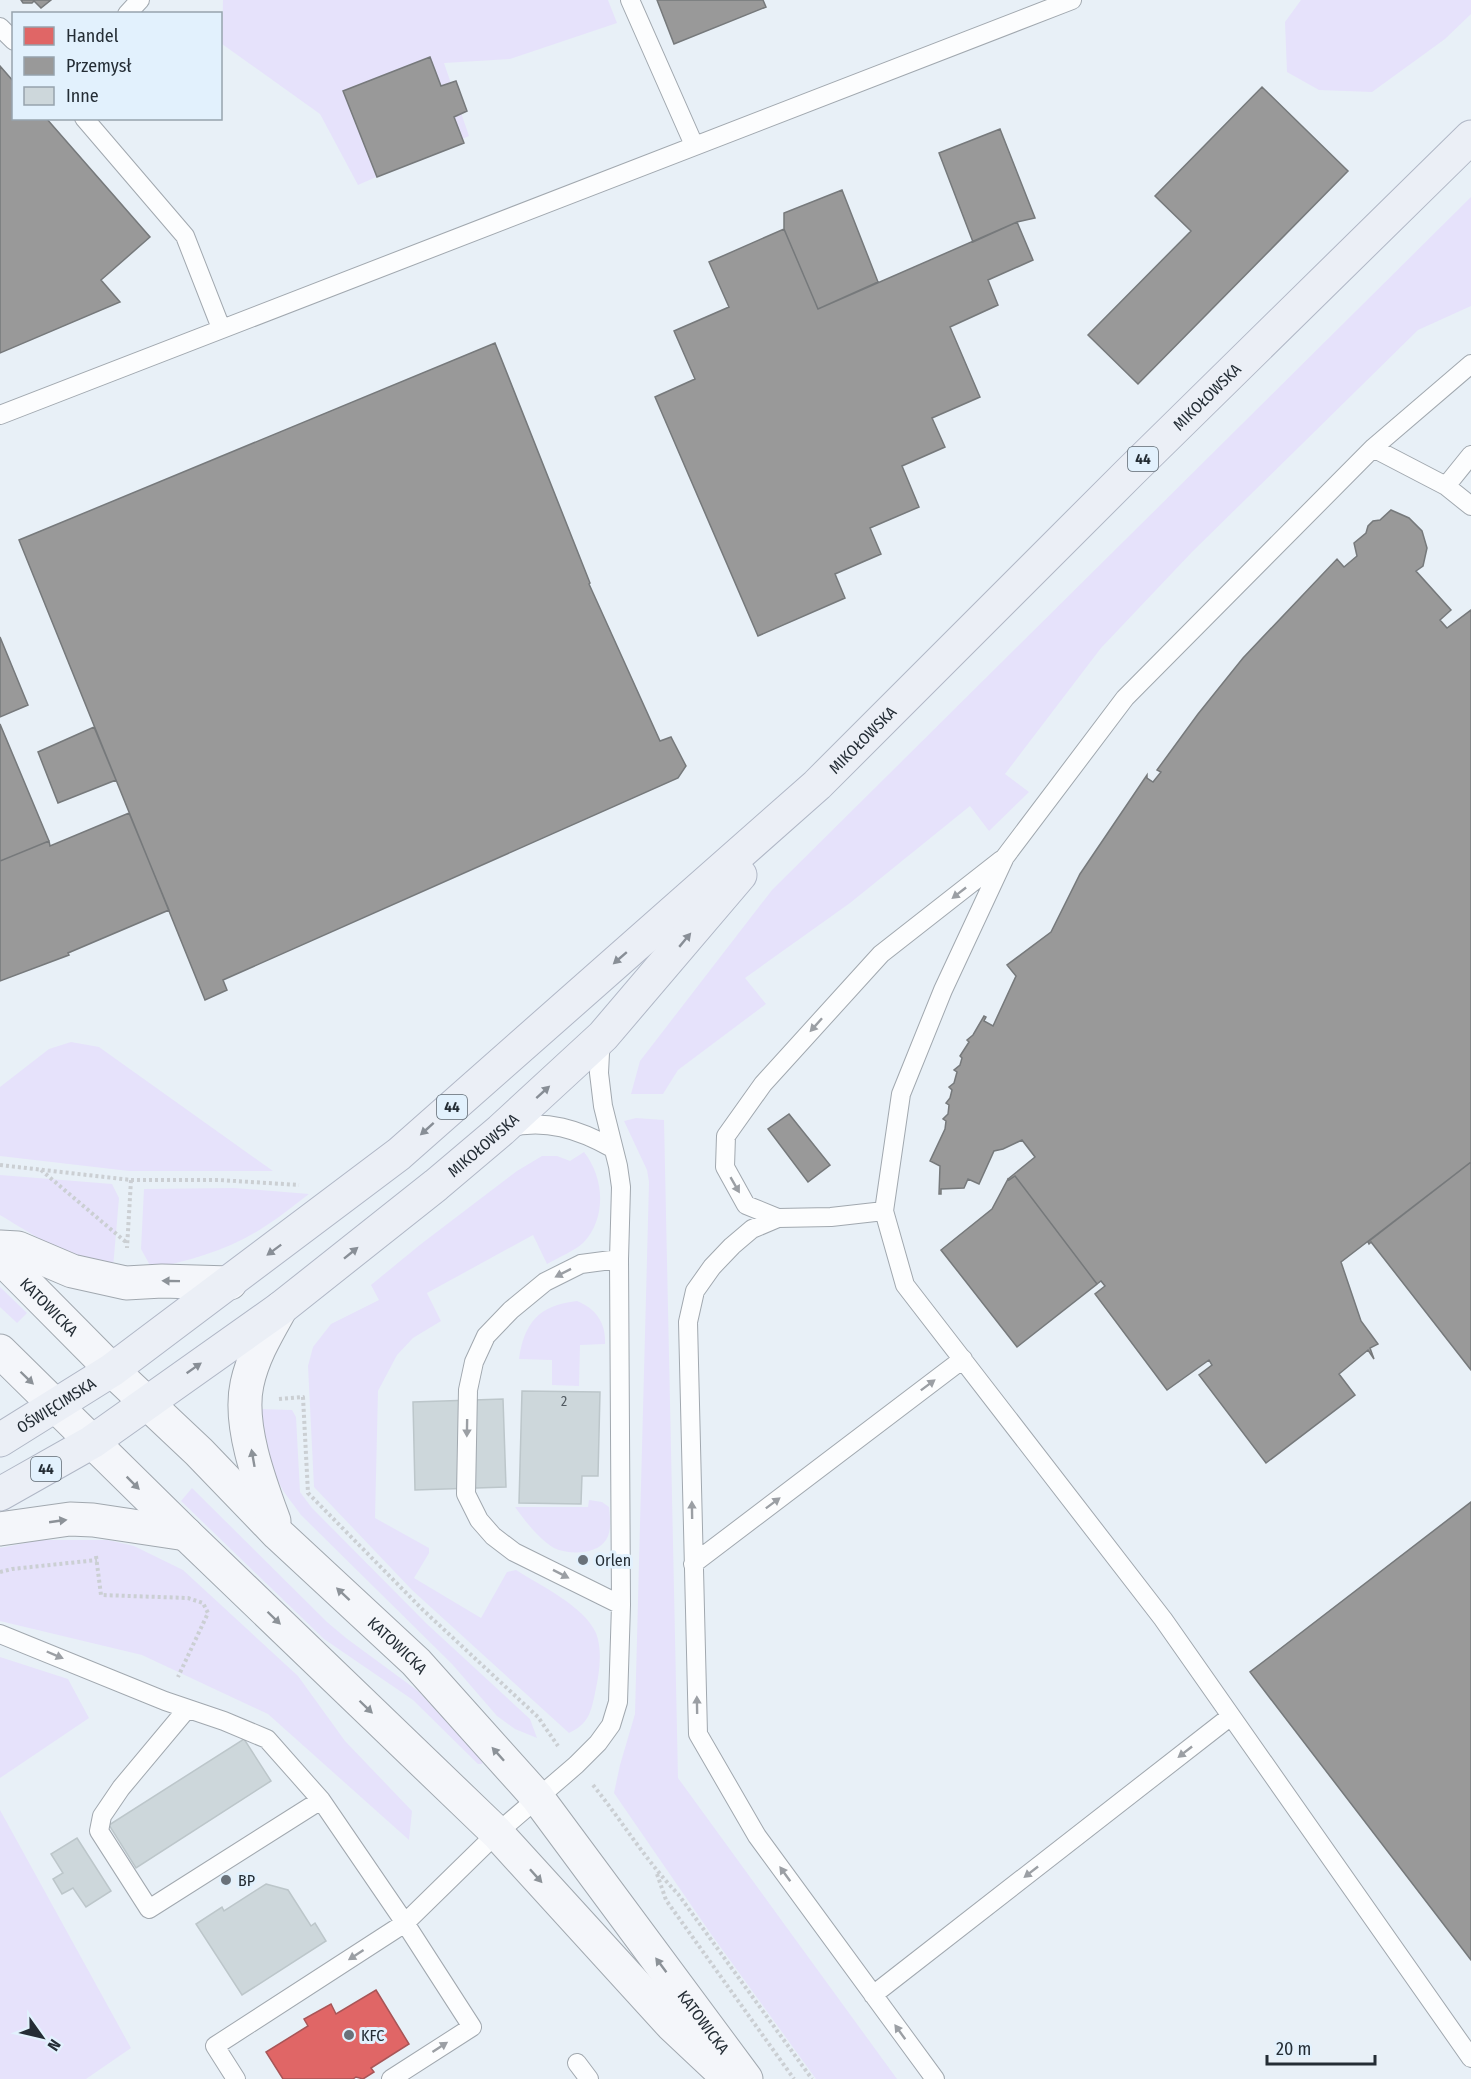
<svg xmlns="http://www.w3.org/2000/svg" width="1471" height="2079" font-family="'Fira Sans Condensed',sans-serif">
	<rect width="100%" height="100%" fill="#e8f0f7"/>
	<!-- green -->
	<path fill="#e6e2fb" d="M223 0H608L617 23 510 59 444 63 469 136 358 185 320 114 222 44Z
		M1301 0H1471V14L1445 39 1372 92 1319 90 1287 72 1285 22Z
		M1471 197V306L1418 330 1192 552 1101 648 1005 774 1029 792 989 831 970 806 850 903 745 978 766 1004 678 1070 663 1094H631L640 1061 772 890Z
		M71 1042 99 1047 273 1171H129L0 1156V1087L49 1049Z
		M636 1118 664 1120 678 1778 897 2079H816L711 1934 614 1793 620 1765 635 1714 649 1182 647 1170 624 1121Z
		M584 1152C604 1177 607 1217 584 1242 575 1251 559 1257 547 1264L533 1235 427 1293 441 1321 413 1338 397 1355 378 1391 375 1518 429 1548V1553L414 1578 481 1618 507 1572 516 1570C541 1586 584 1606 596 1633 603 1651 599 1675 595 1693 591 1713 588 1724 569 1733L412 1590 314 1487 308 1366 313 1347 331 1324 379 1300 371 1285 421 1244 517 1171 542 1156H557L570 1161Z
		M0 1175 112 1184 119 1198 113 1268C71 1259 36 1237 0 1215Z
		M234 1188 309 1194C294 1205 280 1217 264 1227 230 1250 191 1260 152 1269L141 1249 144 1189Z
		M0 1287 27 1313 17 1323 0 1307Z
		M577 1301C597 1309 606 1324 605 1344L580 1345 579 1386 552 1385V1360L519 1359C524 1323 539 1305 577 1301Z
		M258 1409 292 1410 296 1417 300 1492 312 1508 427 1624 530 1719 537 1738 515 1729 497 1716 452 1664 301 1515 284 1492 270 1467Z
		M192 1488 327 1622 346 1638 418 1691 477 1753 483 1761 482 1764H478L413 1700 324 1639 181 1501Z
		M589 1500 602 1502 609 1507C610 1517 612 1531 606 1540 596 1555 569 1555 554 1548 539 1539 525 1521 515 1507H588Z
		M41 1540H108L134 1546 183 1570 298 1676 345 1741 412 1811 409 1840 268 1714 142 1655 0 1621V1548Z
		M0 1657 68 1679 89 1718 0 1778Z
		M0 1810 131 2048 86 2079H0Z"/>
	<!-- shops -->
	<path fill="#e06666" stroke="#a85557" stroke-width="1.5" d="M376 1990 409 2044 371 2068 374 2072 363 2079 356 2077 353 2079H283L266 2052 308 2026 304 2019 331 2004 336 2014Z"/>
	<!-- industry -->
	<path fill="#999" stroke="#76797b" stroke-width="1.5" d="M21 0H51L41 8 34 1 32 3H23Z
		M657 0H763L766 7 674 44Z
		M430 57 441 86 456 81 467 111 454 117 464 143 377 177 343 91Z
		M0 66 14 82V118H46L150 237 101 280 120 302 0 353Z
		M1262 87 1348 171 1138 384 1088 335 1191 231 1155 196Z
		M1000 129 1035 218 1017 222 973 242 939 153Z
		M842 190 878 282 818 309 784 229V213Z
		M1017 222 1033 260 988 280 998 305 950 327 980 397 932 418 945 447 902 466 919 507 870 528 881 554 835 574 845 598 758 636 655 397 695 379 674 331 729 307 709 262 784 229 818 309Z
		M495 343 590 583 589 584 660 741 671 737 686 766 678 778 223 980 227 990 205 1000 19 540Z
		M1391 510 1409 518 1422 531 1427 548 1423 566 1416 571 1451 610 1440 620 1447 628 1471 610V1162L1341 1262 1361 1321 1378 1344 1370 1348 1374 1359 1368 1350 1339 1374 1355 1395 1266 1463 1199 1375 1212 1365 1209 1360 1167 1390 1095 1294 1105 1286 1101 1281 1097 1284 1015 1176 1009 1180 1008 1179 1035 1157 1022 1140 1003 1149 994 1151 979 1184 968 1179 964 1188 941 1189V1194H939L940 1166 930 1161 945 1129 946 1121 943 1119 948 1114 949 1105 946 1103 950 1098 952 1090 949 1087 954 1083 957 1072 954 1070 960 1065 962 1058 960 1056 969 1042 967 1040 973 1035 984 1016 986 1017 984 1021 993 1026 1016 976 1007 965 1051 932 1080 874 1147 775V778L1153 782 1161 772 1157 770 1198 714 1243 658 1337 559 1344 567 1357 556 1354 543 1366 533 1368 526 1373 521 1380 520Z
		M0 637 28 705 0 717Z
		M0 724 49 841 0 861Z
		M94 727 116 780 58 803 38 752Z
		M129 813 169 910 68 953 69 955 0 981V861L49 841 50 846Z
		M789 1114 830 1165 808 1182 768 1129Z
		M1471 1162V1370L1371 1242 1369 1244 1368 1242Z
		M1015 1176 1097 1284 1017 1347 941 1250 992 1209 1008 1179 1009 1180Z
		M1471 1502V1960L1250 1672Z"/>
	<!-- building -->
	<path fill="#cdd7db" stroke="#bcc6ca" stroke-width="1.5" d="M522 1391 600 1392 598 1476H582L581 1504 519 1503Z
		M503 1399 506 1487 415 1490 413 1402Z
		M244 1739 271 1781 136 1868 109 1825Z
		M77 1838 111 1891 86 1907 73 1888 62 1894 53 1879 63 1873 51 1854Z
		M266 1884 288 1890 311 1926 315 1923 326 1941 242 1995 196 1924 222 1907 224 1911Z"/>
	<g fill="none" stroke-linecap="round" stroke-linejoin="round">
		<defs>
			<path id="lane" d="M630 0 694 145
				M127 14 140 0
				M0 27 14 41
				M84 118 185 236 221 328
				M1471 364 1373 448 1125 698 1005 857 943 990 901 1094 884 1211 905 1285 1163 1619 1471 2058
				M0 415 1072 0
				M1373 448 1446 486 1471 506
				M1446 486 1471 455
				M508 1128C545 1118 580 1130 612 1148
				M884 1211 831 1217 778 1218 746 1205 725 1167 726 1136 763 1084 881 954 1001 860
				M778 1218 752 1229 732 1246 712 1267 695 1291 688 1322 698 1734 757 1836 935 2079
				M619 1259 581 1264 545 1282 511 1310 486 1336 474 1362 468 1390 466 1494 479 1520 493 1536 514 1552 621 1605
				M693 1564 963 1359
				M0 1634 165 1701 224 1721 267 1739 321 1800 405 1923 472 2027 391 2079
				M187 1709 121 1788 102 1816 99 1831 149 1909 321 1800
				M873 1995 1231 1716
				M577 2063 589 2079
				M236 2079 215 2046 405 1923 497 1833 576 1765 598 1743 611 1725 618 1702 621 1605 619 1259 621 1187 618 1166 603 1106 599 1073 600 1053 603 1038"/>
			<g id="secondary">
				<path d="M0 1247 18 1248 72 1271 126 1283 162 1281 230 1283"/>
				<path id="s1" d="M0 1257 112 1370 199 1452 278 1534 416 1662 537 1797 746 2079"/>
				<path d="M0 1351 186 1534 497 1833 672 2025 722 2072"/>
				<path d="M274 1521C260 1483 238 1425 247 1384 253 1356 267 1333 281 1308"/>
				<path d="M0 1529 70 1519 93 1520 186 1534"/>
			</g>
			<g id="primary">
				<path id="s2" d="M0 1440 112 1370 399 1154 817 785 1130 472 1471 137"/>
				<path id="s3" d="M0 1494 92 1442 281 1308 436 1185 501 1130 603 1036 740 875"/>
			</g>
		</defs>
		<!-- lane casing -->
		<use href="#lane" stroke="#a1a8af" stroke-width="20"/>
		<!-- secondary casing -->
		<use href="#secondary" stroke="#a1a8af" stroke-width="35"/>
		<!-- primary casing -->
		<use href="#primary" stroke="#b0b7c6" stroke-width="35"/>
		<!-- path -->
		<path stroke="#cbcfd3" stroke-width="4" stroke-dasharray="3 3" stroke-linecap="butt" d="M0 1165 131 1180 127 1248
			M41 1170 127 1243
			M131 1180H219L299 1185
			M279 1399 303 1397 308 1493 423 1610 538 1717 558 1746
			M96 1556 101 1595 188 1598 203 1603 208 1613 178 1677
			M0 1572 12 1569 97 1560
			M593 1785C622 1821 646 1861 678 1894L812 2079
			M657 1874 666 1900 794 2079"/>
		<!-- lane -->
		<use href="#lane" stroke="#fcfdfe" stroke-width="18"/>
		<!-- secondary -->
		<use href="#secondary" stroke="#f4f6fa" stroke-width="33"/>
		<!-- primary -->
		<use href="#primary" stroke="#ebeff6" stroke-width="33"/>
	</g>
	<!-- one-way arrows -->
	<defs><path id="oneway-solid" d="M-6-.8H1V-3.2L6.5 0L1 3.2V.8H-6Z" transform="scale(1.5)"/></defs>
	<g fill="#9b9fa4">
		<use href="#oneway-solid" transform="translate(959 893) rotate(142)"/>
		<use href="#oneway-solid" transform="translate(816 1025) rotate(132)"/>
		<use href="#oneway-solid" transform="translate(735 1185) rotate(60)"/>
		<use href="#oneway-solid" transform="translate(563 1273) rotate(153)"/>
		<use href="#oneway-solid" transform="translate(928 1385) rotate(-37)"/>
		<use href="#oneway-solid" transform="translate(467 1428) rotate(91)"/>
		<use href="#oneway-solid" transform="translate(773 1503) rotate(-37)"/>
		<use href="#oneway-solid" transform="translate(692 1510) rotate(-91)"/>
		<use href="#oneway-solid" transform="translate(561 1574) rotate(27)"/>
		<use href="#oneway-solid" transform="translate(55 1655) rotate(23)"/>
		<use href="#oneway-solid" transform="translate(697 1705) rotate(-91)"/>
		<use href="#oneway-solid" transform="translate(1185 1752) rotate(142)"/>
		<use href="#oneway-solid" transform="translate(1031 1872) rotate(142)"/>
		<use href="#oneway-solid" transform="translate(785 1874) rotate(-126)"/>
		<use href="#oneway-solid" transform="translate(356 1955) rotate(147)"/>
		<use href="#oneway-solid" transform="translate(900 2032) rotate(-126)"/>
		<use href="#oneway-solid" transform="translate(440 2047) rotate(-33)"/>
	</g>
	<g fill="#888e96">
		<use href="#oneway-solid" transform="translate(685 940) rotate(-50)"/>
		<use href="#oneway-solid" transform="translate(620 958) rotate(139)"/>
		<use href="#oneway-solid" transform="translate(543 1092) rotate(-42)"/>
		<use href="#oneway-solid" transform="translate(427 1129) rotate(138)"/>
		<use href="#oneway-solid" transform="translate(274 1250) rotate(143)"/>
		<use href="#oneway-solid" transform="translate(351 1253) rotate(-39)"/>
		<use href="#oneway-solid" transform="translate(194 1368) rotate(-35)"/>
	</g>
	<g fill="#8c9298">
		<use href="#oneway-solid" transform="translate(171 1281) rotate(-179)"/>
		<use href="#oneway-solid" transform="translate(27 1378) rotate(44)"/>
		<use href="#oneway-solid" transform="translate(253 1458) rotate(-100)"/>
		<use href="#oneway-solid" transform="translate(133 1483) rotate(45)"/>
		<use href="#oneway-solid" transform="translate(58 1521) rotate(-8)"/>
		<use href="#oneway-solid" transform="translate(343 1594) rotate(-137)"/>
		<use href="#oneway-solid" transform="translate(274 1618) rotate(44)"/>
		<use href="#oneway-solid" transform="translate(366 1707) rotate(44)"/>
		<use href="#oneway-solid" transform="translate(498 1754) rotate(-132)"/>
		<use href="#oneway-solid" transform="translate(536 1876) rotate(48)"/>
		<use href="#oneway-solid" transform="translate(661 1965) rotate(-127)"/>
	</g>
	<!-- markers -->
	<g fill="#697179" stroke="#e2f1fd" stroke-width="2">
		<circle cx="583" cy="1560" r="6"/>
		<circle cx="226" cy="1880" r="6"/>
		<circle cx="349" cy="2035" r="6"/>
	</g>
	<g text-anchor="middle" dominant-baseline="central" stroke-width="6" stroke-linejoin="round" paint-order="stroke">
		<!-- number labels -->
		<g font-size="14" fill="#515a61">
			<text x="564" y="1401">2</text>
		</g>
		<!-- shield labels -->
		<g fill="#e2f1fd" stroke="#5d6871" stroke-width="1.5">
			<rect x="1128" y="447" width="30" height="24" rx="4.5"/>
			<rect x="437" y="1095" width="30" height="24" rx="4.5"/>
			<rect x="31" y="1457" width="30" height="24" rx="4.5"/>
		</g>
		<g font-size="15" font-weight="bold" fill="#242d35">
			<text x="1143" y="459">44</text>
			<text x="452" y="1107">44</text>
			<text x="46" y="1469">44</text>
		</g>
		<!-- street labels -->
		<g font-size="16" fill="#242d35" stroke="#e2f1fd">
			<text stroke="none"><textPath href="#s2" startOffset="1599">MIKOŁOWSKA</textPath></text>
			<text stroke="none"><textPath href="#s2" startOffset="1113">MIKOŁOWSKA</textPath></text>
			<text stroke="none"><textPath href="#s3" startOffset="597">MIKOŁOWSKA</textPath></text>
			<text stroke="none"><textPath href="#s1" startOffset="70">KATOWICKA</textPath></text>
			<text stroke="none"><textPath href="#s2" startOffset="66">OŚWIĘCIMSKA</textPath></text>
			<text stroke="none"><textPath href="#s1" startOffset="556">KATOWICKA</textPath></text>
			<text stroke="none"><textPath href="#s1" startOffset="1042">KATOWICKA</textPath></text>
		</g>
		<!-- poi labels -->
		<g font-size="16" fill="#242d35" stroke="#e2f1fd" text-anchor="start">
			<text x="595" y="1560">Orlen</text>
			<text x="238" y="1880">BP</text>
			<text x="361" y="2035">KFC</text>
		</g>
	</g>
	<!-- legend -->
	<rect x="12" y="12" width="210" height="108" fill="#e2f1fd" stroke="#96a3ad" stroke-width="1.5"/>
	<rect x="24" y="27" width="30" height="18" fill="#e06666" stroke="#96a3ad" stroke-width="1.5"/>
	<text x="66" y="42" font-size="18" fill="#242d35">Handel</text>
	<rect x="24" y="57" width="30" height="18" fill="#999999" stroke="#96a3ad" stroke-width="1.5"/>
	<text x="66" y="72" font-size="18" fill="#242d35">Przemysł</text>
	<rect x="24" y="87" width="30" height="18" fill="#cdd7db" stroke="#96a3ad" stroke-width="1.5"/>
	<text x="66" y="102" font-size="18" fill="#242d35">Inne</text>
	<!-- north arrow -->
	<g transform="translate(42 2037) rotate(124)" stroke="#e2f1fd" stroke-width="4.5" paint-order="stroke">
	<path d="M0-4.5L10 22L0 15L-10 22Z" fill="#242d35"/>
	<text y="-9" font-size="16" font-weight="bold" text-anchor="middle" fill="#242d35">N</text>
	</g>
	<!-- scale -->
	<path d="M1267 2055v9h108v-9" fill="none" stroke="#242d35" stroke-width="3"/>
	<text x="1276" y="2055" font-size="18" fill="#242d35" stroke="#e2f1fd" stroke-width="4.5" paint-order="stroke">20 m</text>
</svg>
